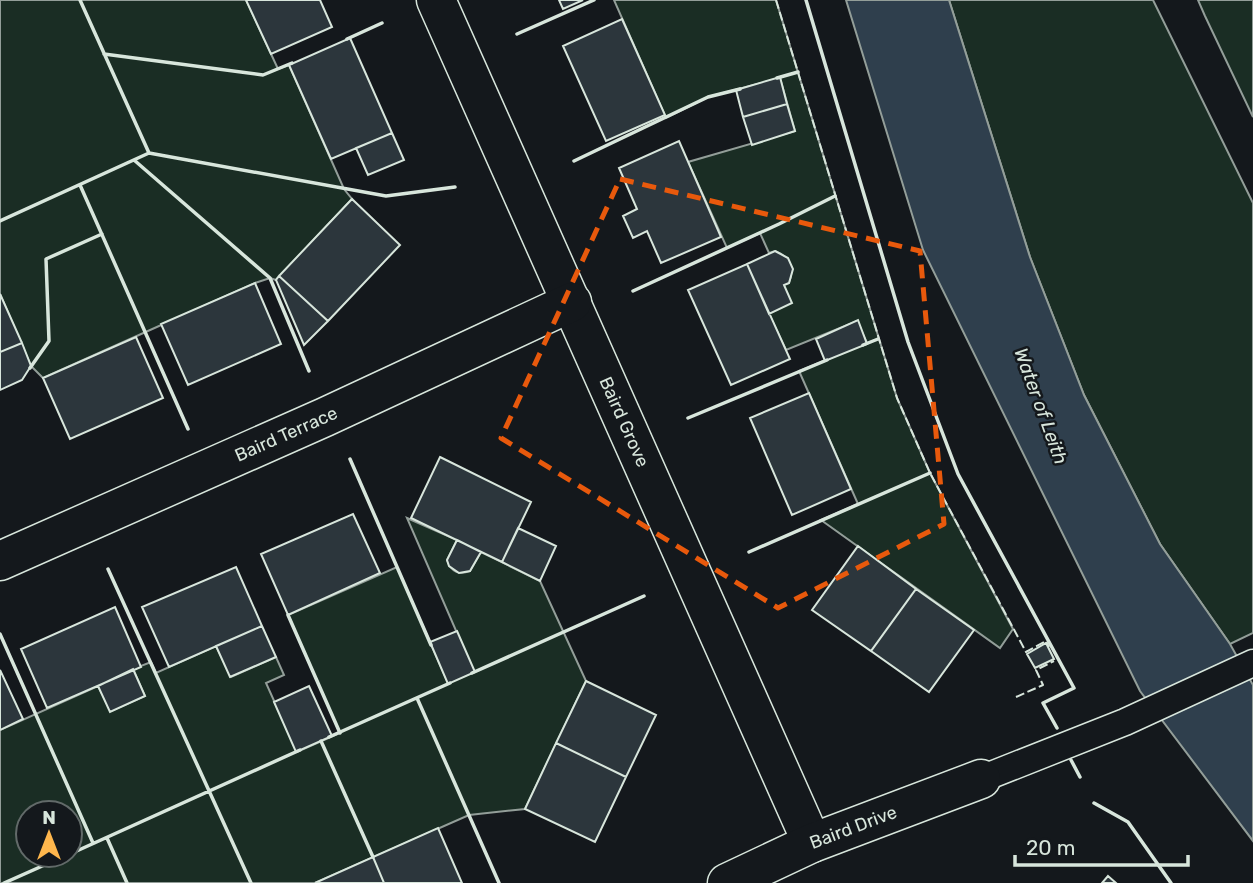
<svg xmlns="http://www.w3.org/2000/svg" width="1253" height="883" font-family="Rubik,sans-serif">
	<rect width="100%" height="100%" fill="#14181c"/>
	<!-- green -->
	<path fill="#1a2d24" stroke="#939e99" stroke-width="2" fill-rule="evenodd" d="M0 0H246L278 69 289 65 344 189 352 199 276 280 270 278 255 283 43 378 31 366 0 294Z
		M614 0H776L897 398 930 473 1013 629 1000 648 821 520 858 504 799 371 867 343 857 321 786 350 769 314 784 285 789 283C795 268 790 257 775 251L769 253 760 233 727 248 688 162 795 131 780 78 708 97 666 118Z
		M949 0H1153L1253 203V633L1230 644 1160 544 1084 395 1030 257Z
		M1198 0H1253V117L1205 16Z
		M407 518 457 540 447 560C451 572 459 575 470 571L481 552 540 581 586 681 525 809 469 815 315 883H0V730L98 686 111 711 145 696 133 669 151 662 156 673 216 646 231 677 276 657 284 675 266 683 297 752 340 733 288 615 397 567 448 683 474 672ZM28 813H70V855H28Z"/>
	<!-- water -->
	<path fill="#2f3f4d" stroke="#939e99" stroke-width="2" d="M846 0H949L1030 257 1084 395 1160 544 1230 644 1253 685V841L1140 691 923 250Z"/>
	<!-- building -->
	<path fill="#2c363c" stroke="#d8e6dc" stroke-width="2" d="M246 0H320L332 27 271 54Z
		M559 0H583L563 9Z
		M622 19 665 115 606 141 563 46Z
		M350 38 392 133 331 159 289 65Z
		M780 77 787 104 743 117 736 90Z
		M787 104 795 131 752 145 743 117Z
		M392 133 404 160 368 175 356 148Z
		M679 141 721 237 661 263 647 231 633 238 623 216 637 209 619 168Z
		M352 199 400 245 328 321 279 276Z
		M775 251 788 258 793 269 789 283 784 285 792 303 769 314 747 264Z
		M747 264 790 359 731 385 688 290Z
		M279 276 328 321 304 345 276 280Z
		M255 283 281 344 188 385 161 324Z
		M0 294 22 343 0 352Z
		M858 320 867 344 825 361 816 339Z
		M136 337 163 398 70 439 43 378Z
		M22 343 31 366 22 380 0 390V352Z
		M809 393 851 489 792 515 750 418Z
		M440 457 531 502 502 562 411 518Z
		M353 514 380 573 288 615 261 554Z
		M518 528 556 546 540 581 502 562Z
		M457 540 481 552 470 571 459 573 449 566 447 560Z
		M858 546 916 589 871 651 812 610Z
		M236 567 262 626 169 667 142 607Z
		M916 589 974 630 929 692 871 651Z
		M115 607 141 667 47 708 21 649Z
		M262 626 276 657 230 677 216 646Z
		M457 631 475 672 448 684 430 642Z
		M1046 643 1054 659 1035 668 1027 654Z
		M133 669 145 696 110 712 98 686Z
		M0 670 23 719 0 730Z
		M586 681 656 715 626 777 556 743Z
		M309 686 332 736 296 752 274 702Z
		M556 743 626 777 595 842 525 809Z
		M438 828 462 883H384L373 857Z
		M373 857 384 883H315Z
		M1108 876 1116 883H1102Z"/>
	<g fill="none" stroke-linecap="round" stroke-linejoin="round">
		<defs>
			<path id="service" d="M981 779 1125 722 1253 663"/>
			<g id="minor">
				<path id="s1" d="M436 0 812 843"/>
				<path id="s2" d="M0 561 325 417 572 302"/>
				<path id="s3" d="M727 883 812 843 981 779"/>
			</g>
		</defs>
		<!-- service casing -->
		<use href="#service" stroke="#d8e6dc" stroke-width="29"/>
		<!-- minor casing -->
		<use href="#minor" stroke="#d8e6dc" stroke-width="41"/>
		<!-- service -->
		<use href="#service" stroke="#14181c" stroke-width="26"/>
		<!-- minor -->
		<use href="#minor" stroke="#14181c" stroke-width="38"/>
		<!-- fence -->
		<path stroke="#d8e6dc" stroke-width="2" stroke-dasharray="9 3.5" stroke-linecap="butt" d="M776 0 897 398 930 473 1026 652 1046 641 1049 647
			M1016 697 1043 685 1036 670 1054 661"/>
		<!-- wall -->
		<path stroke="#d8e6dc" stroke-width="3.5" d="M806 0 908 342 958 474 1074 688 1043 703 1057 728
			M517 34 594 0
			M347 39 382 23
			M104 54 263 75 292 63
			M777 78 798 72
			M149 153 386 196 455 187
			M134 160 270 278 309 371
			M574 161 708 97 740 89
			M80 185 188 429
			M0 221 149 153 80 0
			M633 291 779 224 835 196
			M863 345 878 339
			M30 368 49 341 46 259 102 234
			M688 418 827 360
			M350 459 431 645
			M749 552 930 473
			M108 569 251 883
			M288 615 340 733
			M0 634 93 843
			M472 673 644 596
			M417 698 499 883
			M329 737 450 683
			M321 741 373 857
			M1071 760 1080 777
			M1094 803 1128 822 1171 883
			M107 838 127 883
			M70 854 300 750
			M4 883 67 855"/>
	</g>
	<!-- marked area -->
	<path fill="none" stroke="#e8590c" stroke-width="5" stroke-dasharray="14 9" stroke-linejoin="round" d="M620 179 920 251 944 524 778 608 501 438Z"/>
	<g text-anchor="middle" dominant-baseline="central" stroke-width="5" stroke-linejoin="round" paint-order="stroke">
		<!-- street labels -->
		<g font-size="18" fill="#d8e6dc" stroke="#14181c">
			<text stroke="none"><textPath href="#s1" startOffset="462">Baird Grove</textPath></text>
			<text stroke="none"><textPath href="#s2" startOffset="313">Baird Terrace</textPath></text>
			<text stroke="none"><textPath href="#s3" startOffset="138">Baird Drive</textPath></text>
		</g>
		<!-- water labels -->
		<g font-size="19" font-style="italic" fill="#d8e6dc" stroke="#14181c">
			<text transform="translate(1041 406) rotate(70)">Water of Leith</text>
		</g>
	</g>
	<!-- north arrow -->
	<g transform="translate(49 834)"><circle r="33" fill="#14181c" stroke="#626a69" stroke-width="2"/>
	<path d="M0-5L12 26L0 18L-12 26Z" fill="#ffb74d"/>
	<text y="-10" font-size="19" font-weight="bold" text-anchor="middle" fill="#d8e6dc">N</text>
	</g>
	<!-- scale -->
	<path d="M1015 855v10h173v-10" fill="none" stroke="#d8e6dc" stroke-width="3.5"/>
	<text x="1026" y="855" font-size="21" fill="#d8e6dc" stroke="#14181c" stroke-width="5" paint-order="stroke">20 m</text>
</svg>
